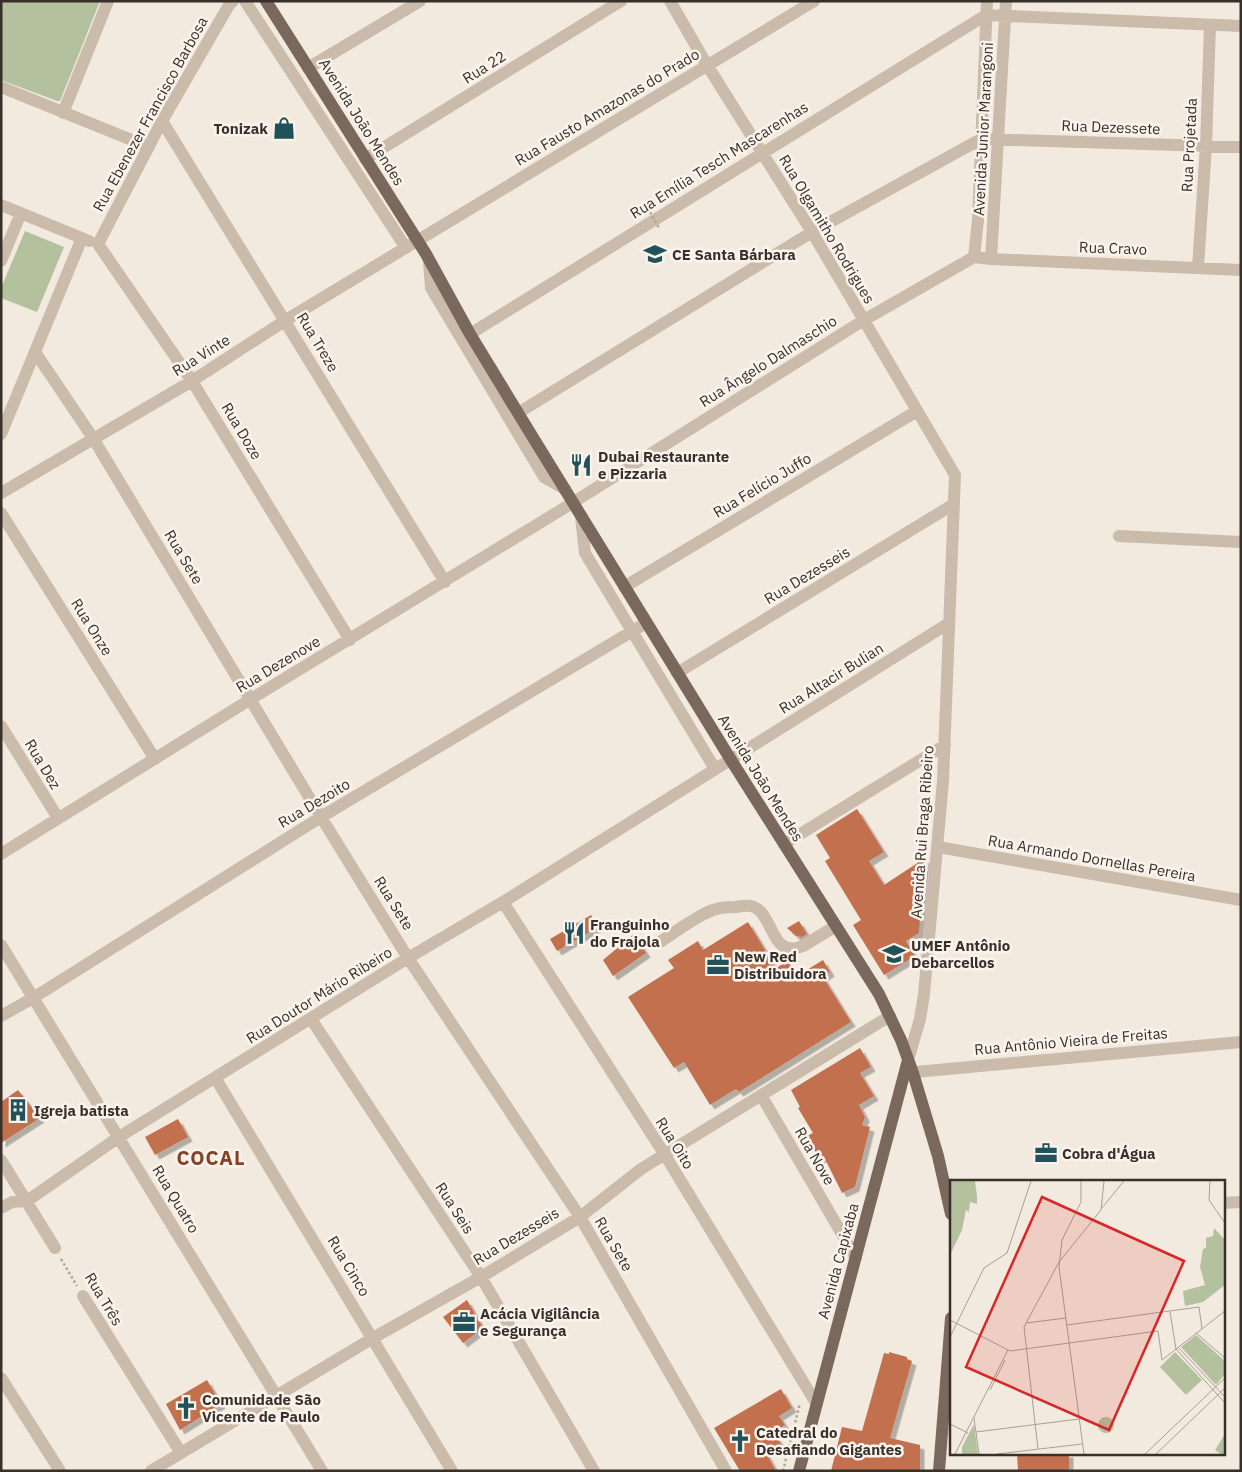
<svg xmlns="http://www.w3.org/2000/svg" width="1242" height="1472" font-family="'IBM Plex Sans',sans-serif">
	<defs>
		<filter id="shadow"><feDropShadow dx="4.5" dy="4.5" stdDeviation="0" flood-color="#0004"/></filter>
	</defs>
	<rect width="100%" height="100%" fill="#f2eadf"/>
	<!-- green -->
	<path fill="#b4c19f" d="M1 1H100L60 101H57L1 80Z
		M25 231 64 247 37 312 1 298V288Z"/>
	<!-- building -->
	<path fill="#c2704e" filter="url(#shadow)" d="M857 809 884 852 869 861 884 885 925 858 919 933 906 941 915 956 884 975 853 925 861 920 825 861 830 858 816 835Z
		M591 915 598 927 557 951 550 939Z
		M799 921 807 934 802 937 796 936 787 928Z
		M748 922 776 968 788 961 797 976 823 960 830 972 823 977 851 1022 739 1092 736 1089 710 1105 684 1062 674 1068 628 997 674 968 668 960 698 941 703 950Z
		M634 934 646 953 613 976 603 960Z
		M860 1048 871 1067 860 1073 874 1096 859 1105 865 1117 862 1125 870 1127 855 1187 842 1193 824 1157 819 1159 807 1136 813 1133 798 1108 800 1107 791 1090Z
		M18 1090 40 1118 1 1143V1102Z
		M178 1119 188 1137 155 1155 145 1137Z
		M467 1300 483 1328 463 1343 443 1317Z
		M889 1352 907 1357V1359L912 1361 890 1438 920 1445V1471H831L842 1427 862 1431 884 1353 889 1354Z
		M207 1380 221 1404 180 1430 166 1404Z
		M781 1389 792 1408 779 1416 785 1425 773 1432 781 1444 766 1453 776 1471H740L714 1428Z
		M1017 1453H1069V1471H1018Z"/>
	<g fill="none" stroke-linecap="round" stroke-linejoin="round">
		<!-- path -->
		<path stroke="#b6a595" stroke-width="2.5" stroke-dasharray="2.5 2.5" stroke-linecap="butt" d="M61 1259 77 1286
			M783 1471 800 1403"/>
		<!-- minor -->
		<path stroke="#cabbab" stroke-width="12" d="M245 1 406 248
			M670 1 707 65 812 232 955 475 943 781 924 994 920 1019 908 1060
			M308 68 420 1
			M1 87 149 147
			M63 113 108 1
			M162 121 445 582
			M365 159 621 1
			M1 205 89 241
			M98 244 192 381 350 640
			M98 244 162 121 229 5 233 1
			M974 257 978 220 987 1
			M991 259 1006 1
			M1 261 21 213
			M429 261 431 288 544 477 565 489
			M1198 267 1206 146 1210 25
			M470 334 986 15 1241 26
			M35 352 93 438 321 817 408 958 580 1217 726 1471
			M518 413 812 232 981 139 1241 147
			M1 434 82 238
			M1 493 192 381 286 320 814 1
			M1 513 155 759
			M581 516 585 553 715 769
			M1119 536 1241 542
			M624 587 917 411
			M677 673 954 504
			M1 726 58 818
			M784 844 945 745
			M938 847 1241 900
			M1 854 251 699 561 510 864 320 974 257 991 259 1241 270
			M503 902 665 1155 816 1403
			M660 942C675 932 698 915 713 910 720 907 728 907 736 907 741 906 746 905 751 906 775 912 769 960 803 946L836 926
			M1 945 322 1471
			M1 1016 33 998 321 817 646 623
			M311 1019 481 1277 594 1471
			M905 1073 1241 1042
			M216 1079 452 1471
			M761 1095 856 1258
			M1 1160 55 1248
			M1223 1203 1241 1202
			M1 1208 12 1202 27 1201 119 1137 408 958 503 902 949 623
			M83 1296 181 1453
			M1 1378 60 1471
			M151 1471 373 1338 481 1277 580 1217 641 1169 890 1016"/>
		<!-- major -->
		<path stroke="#7a685c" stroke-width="12" d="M266 1 426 254 470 334 518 413 731 760 879 994 901 1040 913 1073 938 1156 951 1214
			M799 1471 908 1060
			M939 1471 951 1318"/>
		<!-- path-bridge -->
		<path stroke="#b6a595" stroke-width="2.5" stroke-dasharray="2.5 2.5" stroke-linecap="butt" d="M650 212 659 228"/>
	</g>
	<!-- icons -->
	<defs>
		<symbol id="shop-bare" viewBox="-9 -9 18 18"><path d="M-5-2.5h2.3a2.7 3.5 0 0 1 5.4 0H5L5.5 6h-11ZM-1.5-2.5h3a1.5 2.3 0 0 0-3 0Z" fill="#215259" stroke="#faf4ec" stroke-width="2.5" paint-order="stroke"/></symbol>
		<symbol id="school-bare" viewBox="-9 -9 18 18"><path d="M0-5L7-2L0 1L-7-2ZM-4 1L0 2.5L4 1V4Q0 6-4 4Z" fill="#215259" stroke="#faf4ec" stroke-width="2.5" paint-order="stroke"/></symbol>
		<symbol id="restaurant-bare" viewBox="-9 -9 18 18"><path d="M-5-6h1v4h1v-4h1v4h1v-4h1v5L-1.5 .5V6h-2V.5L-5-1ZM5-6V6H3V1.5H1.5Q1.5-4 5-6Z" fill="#215259" stroke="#faf4ec" stroke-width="2.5" paint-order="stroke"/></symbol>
		<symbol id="office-bare" viewBox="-9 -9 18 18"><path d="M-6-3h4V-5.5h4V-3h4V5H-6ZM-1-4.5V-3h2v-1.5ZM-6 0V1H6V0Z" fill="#215259" stroke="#faf4ec" stroke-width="2.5" paint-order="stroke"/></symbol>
		<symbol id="building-bare" viewBox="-9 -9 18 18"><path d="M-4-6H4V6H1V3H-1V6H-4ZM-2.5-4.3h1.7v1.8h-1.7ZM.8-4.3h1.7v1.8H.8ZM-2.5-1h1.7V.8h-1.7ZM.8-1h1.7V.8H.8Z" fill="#215259" stroke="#faf4ec" stroke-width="2.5" paint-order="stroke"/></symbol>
		<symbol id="church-bare" viewBox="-9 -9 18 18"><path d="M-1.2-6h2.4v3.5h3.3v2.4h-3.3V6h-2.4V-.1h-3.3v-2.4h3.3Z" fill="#215259" stroke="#faf4ec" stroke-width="2.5" paint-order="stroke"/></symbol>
	</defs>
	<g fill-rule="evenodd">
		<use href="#shop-bare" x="268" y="112" width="32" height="32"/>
		<use href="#school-bare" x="639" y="238" width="32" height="32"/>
		<use href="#restaurant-bare" x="565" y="449" width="32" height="32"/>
		<use href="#restaurant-bare" x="558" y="917" width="32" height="32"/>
		<use href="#school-bare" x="878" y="938" width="32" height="32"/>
		<use href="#office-bare" x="702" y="949" width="32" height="32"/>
		<use href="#building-bare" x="2" y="1094" width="32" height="32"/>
		<use href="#office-bare" x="1030" y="1137" width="32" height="32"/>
		<use href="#office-bare" x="448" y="1306" width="32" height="32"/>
		<use href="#church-bare" x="170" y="1392" width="32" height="32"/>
		<use href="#church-bare" x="724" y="1425" width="32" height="32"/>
	</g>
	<g text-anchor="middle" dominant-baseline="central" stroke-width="5" stroke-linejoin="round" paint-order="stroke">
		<!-- street labels -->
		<g font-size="15" fill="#38302a" stroke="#faf4ec">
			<text transform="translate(484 67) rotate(-32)">Rua 22</text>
			<text transform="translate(607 107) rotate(-31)">Rua Fausto Amazonas do Prado</text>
			<text transform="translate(150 114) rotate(-61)">Rua Ebenezer Francisco Barbosa</text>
			<text transform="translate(362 122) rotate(58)">Avenida João Mendes</text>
			<text transform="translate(1111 127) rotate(2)">Rua Dezessete</text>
			<text transform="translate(983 129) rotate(-87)">Avenida Junior Marangoni</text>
			<text transform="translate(1189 145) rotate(-87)">Rua Projetada</text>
			<text transform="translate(719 160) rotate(-32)">Rua Emília Tesch Mascarenhas</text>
			<text transform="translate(827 229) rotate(59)">Rua Olgamitho Rodrigues</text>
			<text transform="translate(1113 248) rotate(2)">Rua Cravo</text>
			<text transform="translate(318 342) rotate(59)">Rua Treze</text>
			<text transform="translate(201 355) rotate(-32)">Rua Vinte</text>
			<text transform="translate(768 361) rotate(-32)">Rua Ângelo Dalmaschio</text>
			<text transform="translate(242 431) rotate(59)">Rua Doze</text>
			<text transform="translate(762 485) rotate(-31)">Rua Felício Juffo</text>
			<text transform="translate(184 557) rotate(59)">Rua Sete</text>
			<text transform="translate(807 575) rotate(-31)">Rua Dezesseis</text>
			<text transform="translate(92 627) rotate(58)">Rua Onze</text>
			<text transform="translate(278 664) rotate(-31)">Rua Dezenove</text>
			<text transform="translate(831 678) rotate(-32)">Rua Altacir Bulian</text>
			<text transform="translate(43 764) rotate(59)">Rua Dez</text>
			<text transform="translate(761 778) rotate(58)">Avenida João Mendes</text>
			<text transform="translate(314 803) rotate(-31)">Rua Dezoito</text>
			<text transform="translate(922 832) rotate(-86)">Avenida Rui Braga Ribeiro</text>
			<text transform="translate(1092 858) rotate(10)">Rua Armando Dornellas Pereira</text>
			<text transform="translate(394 903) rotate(58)">Rua Sete</text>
			<text transform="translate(319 995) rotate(-32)">Rua Doutor Mário Ribeiro</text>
			<text transform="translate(1071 1041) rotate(-5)">Rua Antônio Vieira de Freitas</text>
			<text transform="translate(675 1143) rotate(58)">Rua Oito</text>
			<text transform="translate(815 1156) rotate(60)">Rua Nove</text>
			<text transform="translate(176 1199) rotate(59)">Rua Quatro</text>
			<text transform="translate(455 1208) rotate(57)">Rua Seis</text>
			<text transform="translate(516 1236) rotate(-31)">Rua Dezesseis</text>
			<text transform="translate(614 1244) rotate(60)">Rua Sete</text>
			<text transform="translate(838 1261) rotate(-75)">Avenida Capixaba</text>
			<text transform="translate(349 1266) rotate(59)">Rua Cinco</text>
			<text transform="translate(104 1299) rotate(59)">Rua Três</text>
		</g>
		<!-- poi labels -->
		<g font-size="15" font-weight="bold" fill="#38302a" stroke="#faf4ec" text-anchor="start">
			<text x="268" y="128" text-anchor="end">Tonizak</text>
			<text x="672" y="254">CE Santa Bárbara</text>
			<text x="598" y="456">Dubai Restaurante<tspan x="598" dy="17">e Pizzaria</tspan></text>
			<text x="590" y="924">Franguinho<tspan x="590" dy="17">do Frajola</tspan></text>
			<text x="911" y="945">UMEF Antônio<tspan x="911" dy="17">Debarcellos</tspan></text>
			<text x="734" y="956">New Red<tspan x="734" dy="17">Distribuidora</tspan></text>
			<text x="34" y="1110">Igreja batista</text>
			<text x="1062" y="1153">Cobra d'Água</text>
			<text x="480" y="1313">Acácia Vigilância<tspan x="480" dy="17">e Segurança</tspan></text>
			<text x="202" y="1399">Comunidade São<tspan x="202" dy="17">Vicente de Paulo</tspan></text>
			<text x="756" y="1432">Catedral do<tspan x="756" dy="17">Desafiando Gigantes</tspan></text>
		</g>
		<!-- district labels -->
		<g font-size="20" font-weight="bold" letter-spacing="1" fill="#854226" stroke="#faf4ec">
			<text x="211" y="1157">COCAL</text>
		</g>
	</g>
	<!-- overview -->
	<g transform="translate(950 1180)">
		<rect width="275" height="275" fill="#f2eadf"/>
		<path d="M0 1H25L27 16V24L20 22 19 32 16 30 12 50 0 75ZM264 48 275 60V105L253 122 235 126 233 111 255 105 250 87 253 69 256 68V58L263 56ZM246 155 275 181V194L266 205 231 167ZM225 172 252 200 236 215 210 187ZM148 245a8 8 0 1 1 16 0a8 8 0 1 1-16 0ZM24 244 28 274H12V267ZM275 254V274H271L265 270Z" fill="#b4c19f"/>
		<path fill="none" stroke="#a8a097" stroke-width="1" d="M131 1V22L112 60 109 87 134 274M260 1 259 20 275 43M151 29 174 1M109 82 151 30 154 1M220 132 226 169M0 140 60 171 208 151 212 180 275 131M76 143 116 138M117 145 249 127 252 149M246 153 275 178M0 157 34 88 57 73 81 1M228 167 275 217M226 169 275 223M40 210 55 180M24 238 29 274M0 244 18 253M26 252 129 239M88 269 74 147 109 82M5 274 58 170M47 274 132 264M195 274 275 198M206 274 275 208"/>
		<path fill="#d62828" fill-opacity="0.15" stroke="#d62828" stroke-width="2.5" d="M92 17 234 81 159 250 16 187Z"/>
		<rect width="275" height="275" fill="none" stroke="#38302a" stroke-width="2.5"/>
	</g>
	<!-- border -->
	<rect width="1242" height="1472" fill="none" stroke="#38302a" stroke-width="5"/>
</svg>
